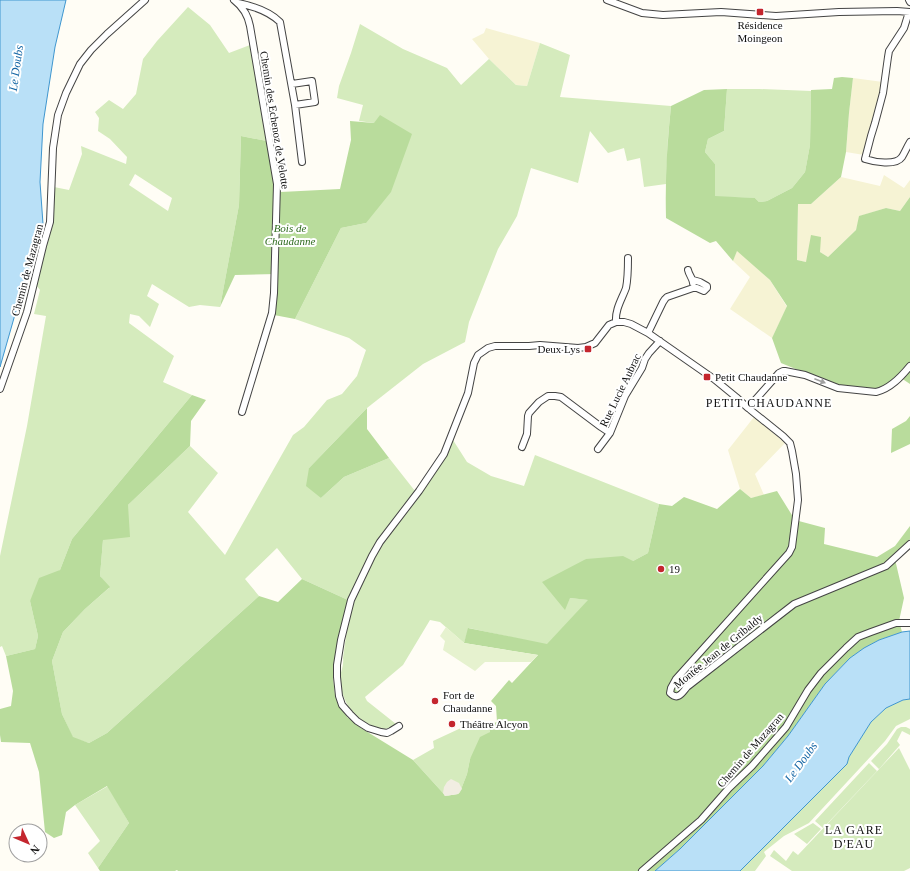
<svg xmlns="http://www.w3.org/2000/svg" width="910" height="871" font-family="'Times New Roman',serif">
	<rect width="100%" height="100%" fill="#fffdf5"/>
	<!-- farmland -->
	<path fill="#f6f3d4" d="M486 28 540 43 527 86 516 85 489 59 472 39 484 33Z
		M853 78 883 82 864 155 846 152 849 113Z
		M884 175 904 188 910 180V197L900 211 886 208 860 216 856 230 828 257 820 252 806 262 797 260 798 204H811L841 177 880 186Z
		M737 250 770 280 787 307 772 338 730 309 750 277 733 261Z
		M754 417 785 443 755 474 764 495 751 498 740 489 728 450Z"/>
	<!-- green -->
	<path fill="#d5ebbd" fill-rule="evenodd" d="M188 7 210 25 229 53 250 45 264 120 267 141 241 136 239 205 220 307 200 305 189 307 152 284 147 296 159 304 150 327 139 316 130 314 129 323 174 356 163 382 192 395 72 539 60 570 30 601 38 636 35 649 6 656 2 646 0 647V556L27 426 46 316 34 314 40 290 36 285 53 223 54 187 69 190 82 154 81 146 126 164 127 157 110 139 98 131 99 118 95 112 109 100 123 109 136 94 143 59 157 41ZM135 174 172 198 168 211 129 185Z
		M360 24 403 49 447 68 461 85 489 59 516 85 527 86 540 43 570 55 560 97 671 106 668 137 666 184 644 187 640 158 627 161 624 148 608 153 590 131 578 183 531 168 517 216 498 249 469 322 465 342 423 364 367 408 309 468 321 498 344 477 389 458 415 491 376 542 348 600 302 579 277 548 245 579 259 596 107 733 89 743 73 738 62 714 52 661 63 632 85 609 109 588 100 576 103 540 128 505 190 446 218 473 188 512 225 555 293 435 304 427 327 400 342 394 357 376 366 350 349 338 295 319 341 228 366 223 374 123 359 121 363 105 337 98 339 86 351 53Z
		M727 89H759L811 91 810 145 805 172 792 188 767 201 759 202 755 198 714 197 715 164 705 152 708 139 724 131Z
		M453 440 467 462 491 476 524 486 535 455 659 504 648 553 633 561 586 559 565 610 570 598 589 600 547 645 469 628 464 643 440 622 430 620 403 665 365 697 367 701 396 724C393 726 389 728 385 729 375 729 358 719 352 712 348 707 344 698 342 692 341 688 340 681 340 677 341 670 344 666 343 658L351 600 380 542 444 458Z
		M910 699V719L896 726 885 741 809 823 784 836 764 852 766 856 755 871H740L847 764 849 757 871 722 886 708 903 700Z
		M476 721 482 727 488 725 490 732 470 759 467 774 460 792 445 796 443 793 413 760 434 748 433 741Z
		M901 727H906L910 729V735L902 731 897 741 900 745 879 769 871 761 887 744 897 729Z
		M899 748 910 770V868L904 871H792L770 856 774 850 786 861 793 851 798 855Z
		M869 763 877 771 823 828 815 821Z
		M108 786 129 823 98 868 88 853 100 841 75 805Z
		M813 823 821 829 807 844 794 834Z"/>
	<!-- forest -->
	<path fill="#b9dc9c" d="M842 77 853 78 849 113 846 152 841 177 811 204H798L797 260 806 262 811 235 821 237 820 252 828 257 856 230 859 216 886 208 900 211 910 197V384L898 376 878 390 835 385 781 363 772 338 787 306 770 280 737 251 733 261 716 241 710 243 666 218C665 180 667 144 671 106L704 90 727 89 724 131 708 139 705 152 715 164V196L755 198 759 202 767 201 792 188 805 172 810 145 811 90 832 89 834 78Z
		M380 115 412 134 391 192 366 223 341 228 295 319 274 315 276 274 235 275 220 307 239 205 241 136 267 141 281 192 340 189 351 140 350 121 374 123Z
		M192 395 206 400 191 421 190 446 128 505 130 537 103 540 100 576 110 587 85 609 63 632 52 661 62 714 73 737 89 743 107 733 259 596 278 602 302 579 348 600 338 639 333 678 335 695 340 706 347 717 361 728 413 760 443 793 445 796 458 794 460 792 467 774 470 759 480 737 490 732 488 725 497 722 496 706 491 701 509 680 512 683 538 655 464 643 468 628 547 644 588 600 570 598 565 610 542 582 586 559 623 556 633 561 648 553 659 504 672 506 684 497 717 509 740 489 751 498 777 491 795 520 825 528 824 544 877 557 895 546 910 526V539L894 555 904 598 899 621 902 632 879 640 864 648 850 658 825 684 788 736 763 766 680 849 655 871H178L177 870 175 871H100L98 868 129 823 107 786 75 805 66 812 62 835 54 838 45 832 39 772 30 743 1 742 0 735V709L11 706 13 691 6 656 35 649 38 636 30 601 39 578 60 570 72 539Z
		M367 408V429L389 458 344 477 321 498 306 486 309 468Z
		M910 416V444L891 453 892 429 906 421Z"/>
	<!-- pitch -->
	<path fill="#e6f2cf" d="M446 627 464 643 538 655 531 662H485L475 671 443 650 445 641 440 636Z"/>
	<!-- plaza -->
	<path fill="#f1ede2" d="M451 779 459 783 462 789 458 794 445 796 443 793 444 787 447 782Z"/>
	<!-- water -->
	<path fill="#b9e0f7" stroke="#3f96cf" d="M0 0H66L55 47 43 124 40 182 43 224 40 231 16 311 0 367Z
		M910 631V699L903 700 886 708 871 722 849 757 847 764 740 871H655L680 849 763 766 788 736 825 684 850 658 864 648 879 640 902 632Z"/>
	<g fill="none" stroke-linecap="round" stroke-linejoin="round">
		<defs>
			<path id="minor" d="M234 0C243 7 248 15 250 26L277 184 274 293 272 313 242 412
				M607 0 642 13 663 15 721 12 776 16 839 12 897 11 910 12
				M909 0 910 2
				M238 3C253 6 269 11 280 22L295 105 302 162
				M909 12 904 28 889 51 888 57 883 93 875 123 871 136 865 159C874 162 896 166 902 157 905 152 907 147 910 142
				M292 84 312 81 315 102 295 105
				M688 270C689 275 693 279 693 283
				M616 322C615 309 622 299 626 288 628 278 628 268 628 258
				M648 333 663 302 665 299 667 297 693 288H697L704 291 707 288V286L700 282 693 280
				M0 389 27 312 43 246 50 222 53 148 58 115 66 93 80 64 91 50 107 34 145 0
				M748 408 779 373 783 371H785L805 375 838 388 876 392C890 389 901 377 910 366
				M522 447 527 434 528 416 529 413 539 402 548 396H555L561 397 601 427 610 433
				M598 449 610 433 625 396 642 368 645 359 649 353 660 341
				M399 726 391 731 387 733 381 732 368 728 357 721 350 714 342 705 339 696 337 677V665L341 640 351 600 372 556 380 542 419 491 444 454 468 393 474 363 478 355 488 348 495 346H529L540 345 578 348 586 347 595 343 609 325 616 322H624L631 324 648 333 714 379 736 397 748 408 783 436 790 443 792 451 796 474 798 500 792 547 789 553 676 679 671 688 670 693C678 701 682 693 687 687L794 604 886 566 910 544
				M642 871 701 820 729 788 752 766 786 727 808 690 821 673 846 648 858 637 871 632 896 623H910"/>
		</defs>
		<!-- minor casing -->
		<use href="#minor" stroke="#444" stroke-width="8"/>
		<!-- minor -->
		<use href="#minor" stroke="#fff" stroke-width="6"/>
	</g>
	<!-- one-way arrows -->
	<defs><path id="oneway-solid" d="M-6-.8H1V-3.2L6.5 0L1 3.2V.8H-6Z"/></defs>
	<use fill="#a0a0a0" href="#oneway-solid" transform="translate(820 381) rotate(21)"/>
	<!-- markers -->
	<g fill="#c4262e" stroke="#fff" stroke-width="1.5">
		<rect x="756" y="8" width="8" height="8" rx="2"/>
		<rect x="584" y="345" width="8" height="8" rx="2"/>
		<rect x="703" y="373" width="8" height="8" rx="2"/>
		<circle cx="661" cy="569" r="4"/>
		<circle cx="435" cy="701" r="4"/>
		<circle cx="452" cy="724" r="4"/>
	</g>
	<g text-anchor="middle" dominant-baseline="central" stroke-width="4" stroke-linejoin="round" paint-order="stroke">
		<!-- poi labels -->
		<g font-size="11" fill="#111" stroke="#fff" text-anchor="start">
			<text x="760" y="25" text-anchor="middle">Résidence<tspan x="760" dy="13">Moingeon</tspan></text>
			<text x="580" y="349" text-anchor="end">Deux Lys</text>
			<text x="715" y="377">Petit Chaudanne</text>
			<text x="669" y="569">19</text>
			<text x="443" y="695">Fort de<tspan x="443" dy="13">Chaudanne</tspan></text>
			<text x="460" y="724">Théâtre Alcyon</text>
		</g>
		<!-- street labels -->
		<g font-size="11" fill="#111" stroke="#fff">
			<text transform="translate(275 120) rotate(81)">Chemin des Echenoz de Velotte</text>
			<text transform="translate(27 270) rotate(-75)">Chemin de Mazagran</text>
			<text transform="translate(620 390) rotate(-64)">Rue Lucie Aubrac</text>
			<text transform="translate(718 651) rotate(-39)">Montée Jean de Gribaldy</text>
			<text transform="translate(750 750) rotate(-49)">Chemin de Mazagran</text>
		</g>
		<!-- park labels -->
		<g font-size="11" font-style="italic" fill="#2f6b1f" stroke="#fff">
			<text x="290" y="228">Bois de<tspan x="290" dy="13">Chaudanne</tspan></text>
		</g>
		<!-- water labels -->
		<g font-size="12" font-style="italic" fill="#1768a6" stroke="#fff">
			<text transform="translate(16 68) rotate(-82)">Le Doubs</text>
			<text transform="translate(801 762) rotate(-54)">Le Doubs</text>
		</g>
		<!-- neighbourhood labels -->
		<g font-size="12" letter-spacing="1" fill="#111" stroke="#fff">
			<text x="769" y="403">PETIT CHAUDANNE</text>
			<text x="854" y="830">LA GARE<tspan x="854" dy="14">D'EAU</tspan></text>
		</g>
	</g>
	<!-- north arrow -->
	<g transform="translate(28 843) rotate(134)"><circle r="19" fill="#ffffff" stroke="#a0a0a0"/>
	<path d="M0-3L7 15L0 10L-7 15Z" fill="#c4262e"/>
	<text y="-6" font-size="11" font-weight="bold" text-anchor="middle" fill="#111111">N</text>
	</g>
</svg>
